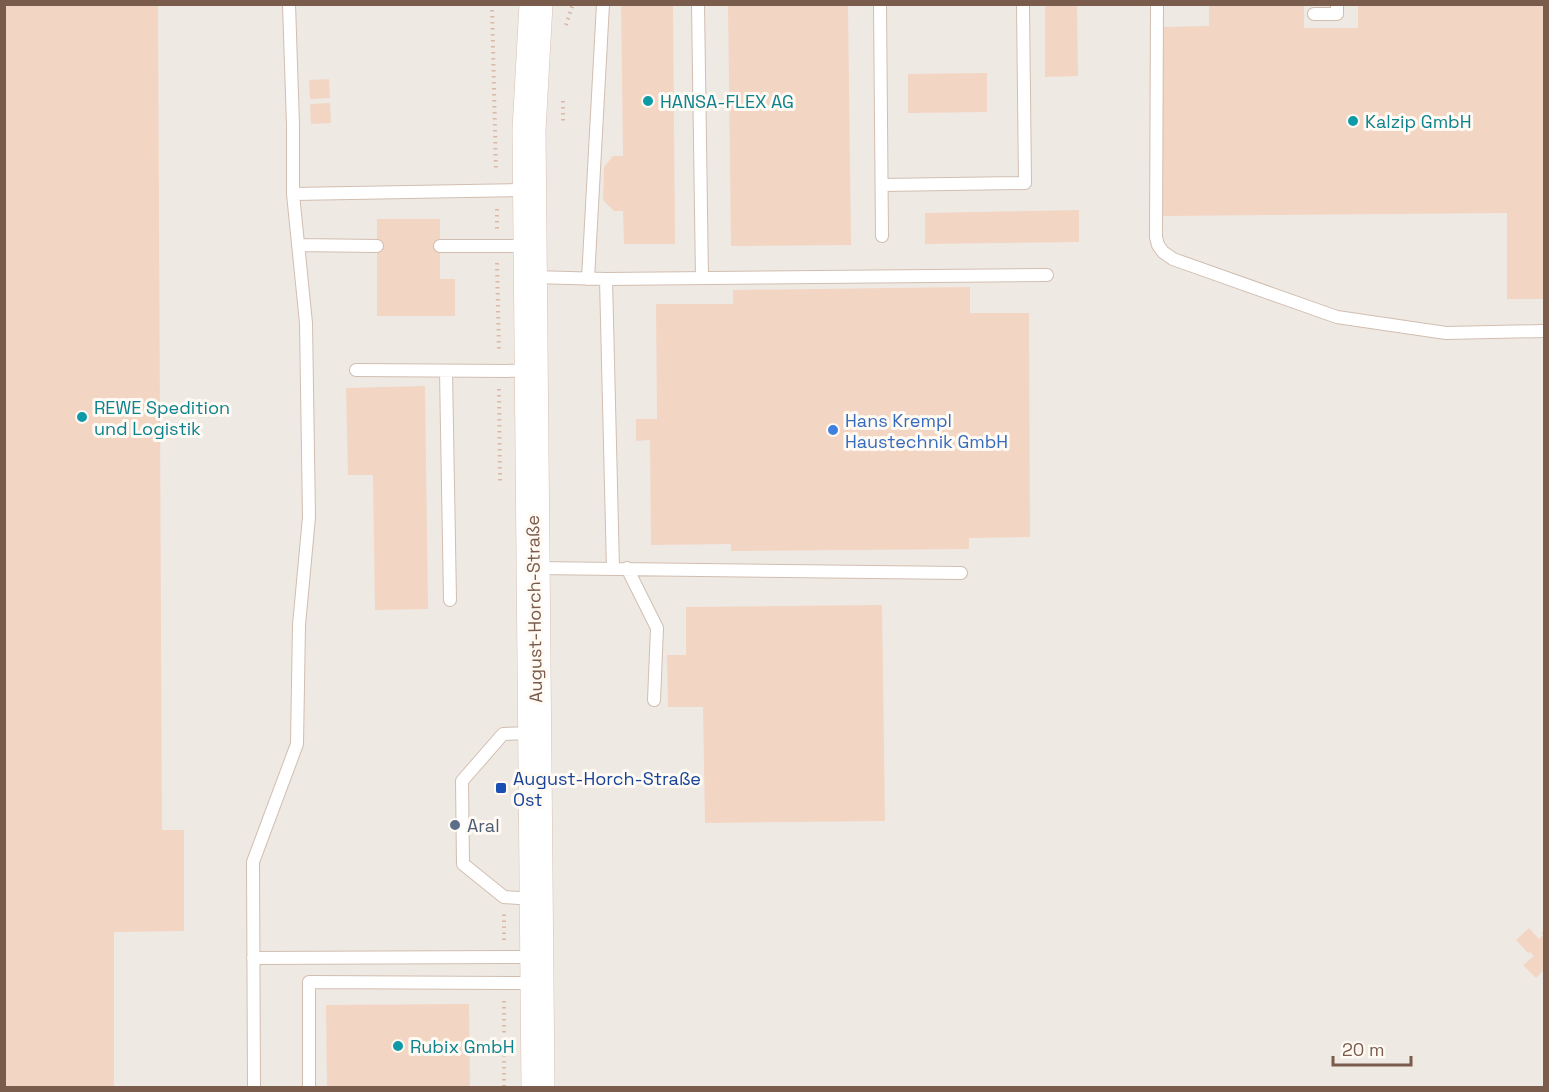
<svg xmlns="http://www.w3.org/2000/svg" width="1549" height="1092" font-family="'Space Grotesk',sans-serif">
	<rect width="100%" height="100%" fill="#fdf6ec"/>
	<!-- industrial -->
	<path fill="#efe9e4" d="M5 5H1544V1087H5Z"/>
	<!-- building -->
	<path fill="#f3d5c3" d="M4 4H158L162 830H184V931L114 932V1088H4Z
		M621 4H673L675 244H624L623 211H614L603 200 604 167 613 156H623Z
		M728 4H848L851 245 731 246Z
		M1045 4H1077L1078 76 1045 77Z
		M1209 4H1304V28H1358V4H1544V299H1507V213L1163 216 1162 27 1209 26Z
		M987 73V112L908 113V74Z
		M329 79 330 98 310 99 309 80Z
		M330 103 331 123 311 124 310 104Z
		M1079 210V242L925 244V213Z
		M377 219H440V279H455V316H377Z
		M970 287V313H1029L1030 537 969 538V549L731 551V544L651 545 650 440 636 441V419H657L656 304H733V290Z
		M425 386 428 609 375 610 373 475H348L346 388Z
		M882 605 885 821 705 823 703 707H668L667 655H686V607Z
		M1529 928 1539 939 1543 935 1541 933 1544 929V970L1536 978 1523 965 1534 956 1530 952 1528 953 1516 940Z
		M469 1004 470 1088H327L326 1005Z"/>
	<g fill="none" stroke-linecap="round" stroke-linejoin="round">
		<defs>
			<path id="lane" d="M698 4 702 278
				M880 4 882 236
				M1157 4 1156 237 1158 245 1163 252 1173 259 1337 317 1446 333 1544 331
				M1314 14H1337V4
				M882 185 1025 183 1023 4
				M293 194 529 190
				M298 245 377 246
				M440 246H528
				M532 277 606 279 1047 275
				M588 279 603 4
				M606 279 613 569
				M356 370 531 371
				M446 371 450 600
				M534 568 961 573
				M627 568 657 628 654 700
				M533 899 504 897 463 864 462 781 503 734 534 733
				M253 958 537 957
				M254 1088 253 862 297 744 299 625 309 517 306 323 293 194V125L289 4
				M309 1088V982L535 983"/>
			<path id="secondary" d="M536 4 529 130 538 1088"/>
		</defs>
		<!-- lane casing -->
		<use href="#lane" stroke="#d1beb0" stroke-width="14"/>
		<!-- secondary casing -->
		<use href="#secondary" stroke="#d6c0b0" stroke-width="34"/>
		<!-- path -->
		<path stroke="#d9b8a5" stroke-width="4" stroke-dasharray="1.5 4.5" stroke-linecap="butt" d="M492 4 496 172
			M566 25 573 4
			M563 101V121
			M497 209V229
			M497 263 499 352
			M499 389 500 484
			M504 940V914
			M504 1001V1088"/>
		<!-- lane -->
		<use href="#lane" stroke="#fff" stroke-width="12"/>
		<!-- secondary -->
		<use href="#secondary" stroke="#fff" stroke-width="33"/>
	</g>
	<!-- markers -->
	<g fill="#0f9aa8" stroke="#fffaf3" stroke-width="2">
		<circle cx="648" cy="101" r="6"/>
		<circle cx="1353" cy="121" r="6"/>
		<circle cx="82" cy="417" r="6"/>
		<circle cx="398" cy="1046" r="6"/>
	</g>
	<circle fill="#3f7fe0" stroke="#fffaf3" stroke-width="2" cx="833" cy="430" r="6"/>
	<rect fill="#1a4fb4" stroke="#fffaf3" stroke-width="2" x="495" y="782" width="12" height="12" rx="3"/>
	<circle fill="#5c6f8a" stroke="#fffaf3" stroke-width="2" cx="455" cy="825" r="6"/>
	<g text-anchor="middle" dominant-baseline="central" stroke-width="6" stroke-linejoin="round" paint-order="stroke">
		<!-- culture labels -->
		<g font-size="18" fill="#0d838f" stroke="#fffaf3" text-anchor="start">
			<text x="660" y="101">HANSA-FLEX AG</text>
			<text x="1365" y="121">Kalzip GmbH</text>
			<text x="94" y="407">REWE Spedition<tspan x="94" dy="21">und Logistik</tspan></text>
			<text x="410" y="1046">Rubix GmbH</text>
		</g>
		<!-- shop labels -->
		<g font-size="18" fill="#366cbe" stroke="#fffaf3" text-anchor="start">
			<text x="845" y="420">Hans Krempl<tspan x="845" dy="21">Haustechnik GmbH</tspan></text>
		</g>
		<!-- street labels -->
		<g font-size="18" fill="#7a5c4d" stroke="#fffaf3">
			<text transform="translate(534 609) rotate(-91)">August-Horch-Straße</text>
		</g>
		<!-- transit labels -->
		<g font-size="18" fill="#164399" stroke="#fffaf3" text-anchor="start">
			<text x="513" y="778">August-Horch-Straße<tspan x="513" dy="21">Ost</tspan></text>
		</g>
		<!-- service labels -->
		<g font-size="18" fill="#4e5e75" stroke="#fffaf3" text-anchor="start">
			<text x="467" y="825">Aral</text>
		</g>
	</g>
	<!-- border -->
	<rect width="1549" height="1092" fill="none" stroke="#7a5c4d" stroke-width="12"/>
	<!-- scale -->
	<path d="M1333 1056v9h78v-9" fill="none" stroke="#7a5c4d" stroke-width="3"/>
	<text x="1342" y="1056" font-size="18" fill="#7a5c4d" stroke="#fffaf3" stroke-width="4.5" paint-order="stroke">20 m</text>
</svg>
